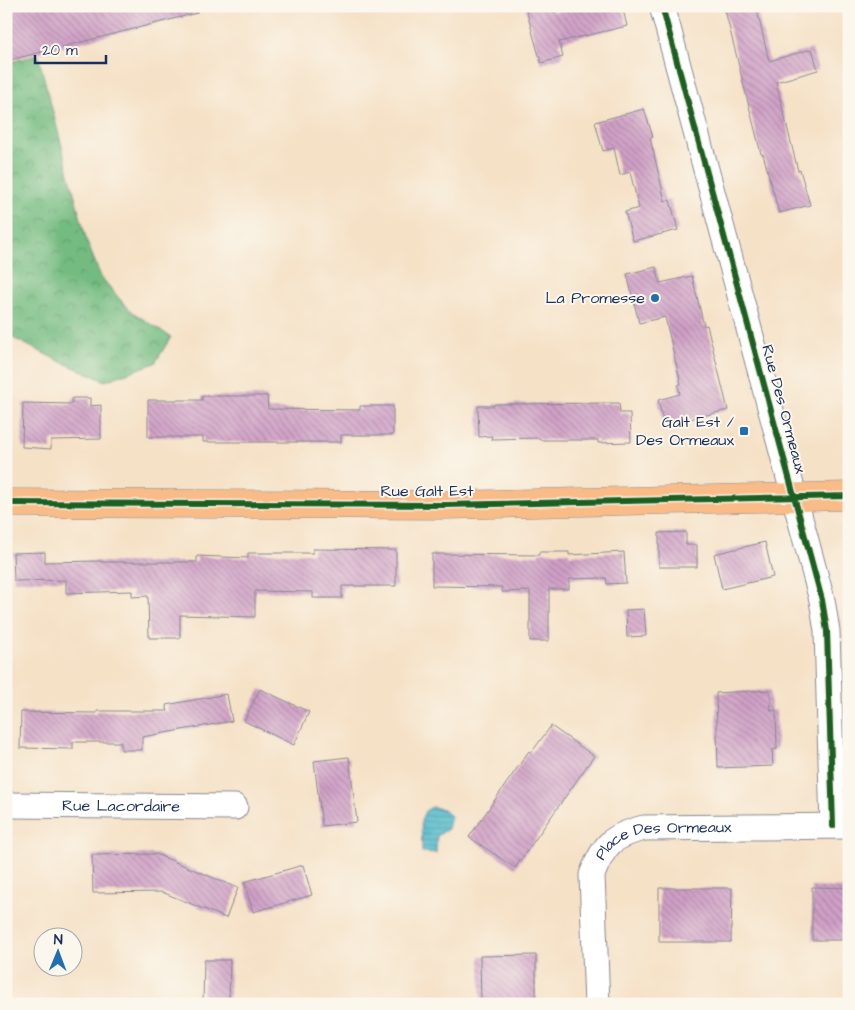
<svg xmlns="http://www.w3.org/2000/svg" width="855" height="1010" font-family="'Architects Daughter',sans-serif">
	<defs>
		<pattern id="forest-crowns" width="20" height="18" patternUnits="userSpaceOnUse" patternTransform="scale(1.25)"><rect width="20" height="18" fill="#73bb80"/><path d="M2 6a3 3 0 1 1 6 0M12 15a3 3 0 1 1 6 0" fill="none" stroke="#5e986c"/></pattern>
		<pattern id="water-rules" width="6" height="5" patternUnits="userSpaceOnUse" patternTransform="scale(1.25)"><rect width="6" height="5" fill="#4db8c9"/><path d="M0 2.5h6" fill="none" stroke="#3f96a6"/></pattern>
		<pattern id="building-back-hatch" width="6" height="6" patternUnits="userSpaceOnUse" patternTransform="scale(1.25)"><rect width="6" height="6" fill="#d0a0c6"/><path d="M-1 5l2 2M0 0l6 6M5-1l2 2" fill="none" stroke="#a883a4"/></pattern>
	</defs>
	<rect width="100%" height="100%" fill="#fbf7ec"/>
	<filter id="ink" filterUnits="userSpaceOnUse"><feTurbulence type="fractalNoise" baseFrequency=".02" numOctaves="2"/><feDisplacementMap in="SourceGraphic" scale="10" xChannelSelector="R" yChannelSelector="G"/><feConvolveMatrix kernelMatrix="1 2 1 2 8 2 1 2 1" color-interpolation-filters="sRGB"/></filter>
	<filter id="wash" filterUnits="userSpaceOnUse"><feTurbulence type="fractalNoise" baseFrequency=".0096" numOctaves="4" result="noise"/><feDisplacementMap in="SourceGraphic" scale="20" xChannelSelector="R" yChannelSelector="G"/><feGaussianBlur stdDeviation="1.12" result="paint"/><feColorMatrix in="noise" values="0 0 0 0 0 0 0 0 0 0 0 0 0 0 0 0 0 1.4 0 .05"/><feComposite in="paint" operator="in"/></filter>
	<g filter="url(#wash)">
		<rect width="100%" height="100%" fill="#f5e1c6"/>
		<!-- forest -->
		<path fill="url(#forest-crowns)" stroke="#47756f" d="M38 55 87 242 101 277 129 310 171 337 155 363 105 381 57 360 13 338 6 308V63Z"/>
		<!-- water -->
		<path fill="url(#water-rules)" stroke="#347494" d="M432 807 443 809 451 816 448 829 437 836 436 853 422 852 421 820 425 811Z"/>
		<g id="blocks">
			<!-- building -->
			<path fill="url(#building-back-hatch)" d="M6 6H196L197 13 6 61Z
				M525 6H552L553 12 576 6H622L627 26 559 42 563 57 541 63Z
				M724 6H756L769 61 812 49 818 70 776 82 798 171 800 170 810 205 779 213 763 154H761Z
				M644 109 653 137 650 138 665 201 670 200 678 230 633 241 625 212 639 208 630 172 620 175 614 148 603 151 595 122Z
				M656 267 660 283 692 276 704 326 707 325 728 410 664 425 658 400 680 394 678 385 681 384 665 317 639 323 627 274Z
				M202 396H267L268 409 360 410V406H393V435H341V442H203V437H148V400H202Z
				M72 398H90V406L101 405V439L51 440V449L22 447 23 403 72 404Z
				M619 403 620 413H630L631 442 598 443V440H540V438L491 439 492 436 479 437 478 406H494V404Z
				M686 532V545H697V567H659V533Z
				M765 542 773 577 722 589 714 554Z
				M313 549 396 550V586H342V598H313V592L255 591V617L180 615V638H149L148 596 132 597V591L66 593V580L14 581 13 553 45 552V562L101 561V562H197V556L248 558V553H313Z
				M539 552H569V555L624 552 626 583 607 584 606 578 569 579V589H549V641H530V591L502 592V587L432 586V554L539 555Z
				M644 609 646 636 627 637 626 610Z
				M260 689 309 712 294 745 244 721Z
				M770 690 771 711 776 710 777 749 772 750 773 766 718 768 716 693Z
				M227 694 232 721 142 737V750H121V742H73V749L20 748 21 712 97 713V711H168L166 705Z
				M551 726 594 756 515 868 469 837 529 751 531 753Z
				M349 757 357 822 322 826 314 761Z
				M156 854 238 888 226 918 162 892 93 893 92 855Z
				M303 865 312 895 253 912 244 882Z
				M812 887 849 888V940H812Z
				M659 888H732L731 942H659Z
				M536 955V1004H481L480 956Z
				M204 960H230L229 1004H203Z"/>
		</g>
	</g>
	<g filter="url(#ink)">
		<use href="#blocks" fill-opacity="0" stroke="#888892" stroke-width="1"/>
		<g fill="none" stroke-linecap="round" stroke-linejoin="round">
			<defs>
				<g id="minor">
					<path d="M662 6 822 600 827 631 833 826"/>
					<path id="s1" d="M6 805 235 807"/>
					<path id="s2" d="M597 1004 592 875C604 844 612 836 644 828L849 826"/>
				</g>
				<path id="major" d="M6 503 445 505 849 496"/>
			</defs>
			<!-- minor casing -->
			<use href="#minor" stroke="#888892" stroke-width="27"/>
			<!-- major casing -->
			<use href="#major" stroke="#888892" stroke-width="29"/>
			<!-- minor -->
			<use href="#minor" stroke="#fff" stroke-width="25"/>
			<!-- major -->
			<use href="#major" stroke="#f9bc89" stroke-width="28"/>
			<defs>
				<path id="cycleway" d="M662 6 822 600 827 631 833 826
					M6 503 445 505 849 496"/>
			</defs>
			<!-- cycleway casing -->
			<use href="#cycleway" stroke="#fbf7ec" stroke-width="9"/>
			<!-- cycleway -->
			<use href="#cycleway" stroke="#1b5e20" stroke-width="6"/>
		</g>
	</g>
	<!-- markers -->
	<g fill="#1f6fb2" stroke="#fbf7ec" stroke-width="2">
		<circle cx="655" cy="298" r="5"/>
		<rect x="739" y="426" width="10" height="10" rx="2.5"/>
	</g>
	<g text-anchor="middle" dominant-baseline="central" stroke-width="4" stroke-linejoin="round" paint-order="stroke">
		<!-- poi labels -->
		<g font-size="16" fill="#1b2f5e" stroke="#fbf7ec" text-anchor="end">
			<text x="645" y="298">La Promesse</text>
			<text x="734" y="422">Galt Est /<tspan x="734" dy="18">Des Ormeaux</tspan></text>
		</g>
		<!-- street labels -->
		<g font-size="16" fill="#1b2f5e" stroke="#fbf7ec">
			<text transform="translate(784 409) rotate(75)">Rue Des Ormeaux</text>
			<text x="427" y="491">Rue Galt Est</text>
			<text stroke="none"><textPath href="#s1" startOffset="115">Rue Lacordaire</textPath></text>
			<text stroke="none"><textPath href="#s2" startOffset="219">Place Des Ormeaux</textPath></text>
		</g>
	</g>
	<!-- margin -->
	<rect width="855" height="1010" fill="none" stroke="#fbf7ec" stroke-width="25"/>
	<!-- north arrow -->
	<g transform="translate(58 952) rotate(1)"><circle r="24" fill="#fbf7ec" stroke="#a1a7b3"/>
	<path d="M0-4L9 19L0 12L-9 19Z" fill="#1f6fb2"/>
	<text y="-8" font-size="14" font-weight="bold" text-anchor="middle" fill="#1b2f5e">N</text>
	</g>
	<!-- scale -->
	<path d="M35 55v8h71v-8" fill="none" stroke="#1b2f5e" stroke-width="2.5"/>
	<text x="42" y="55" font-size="15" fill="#1b2f5e" stroke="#fbf7ec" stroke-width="4" paint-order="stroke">20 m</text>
</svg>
